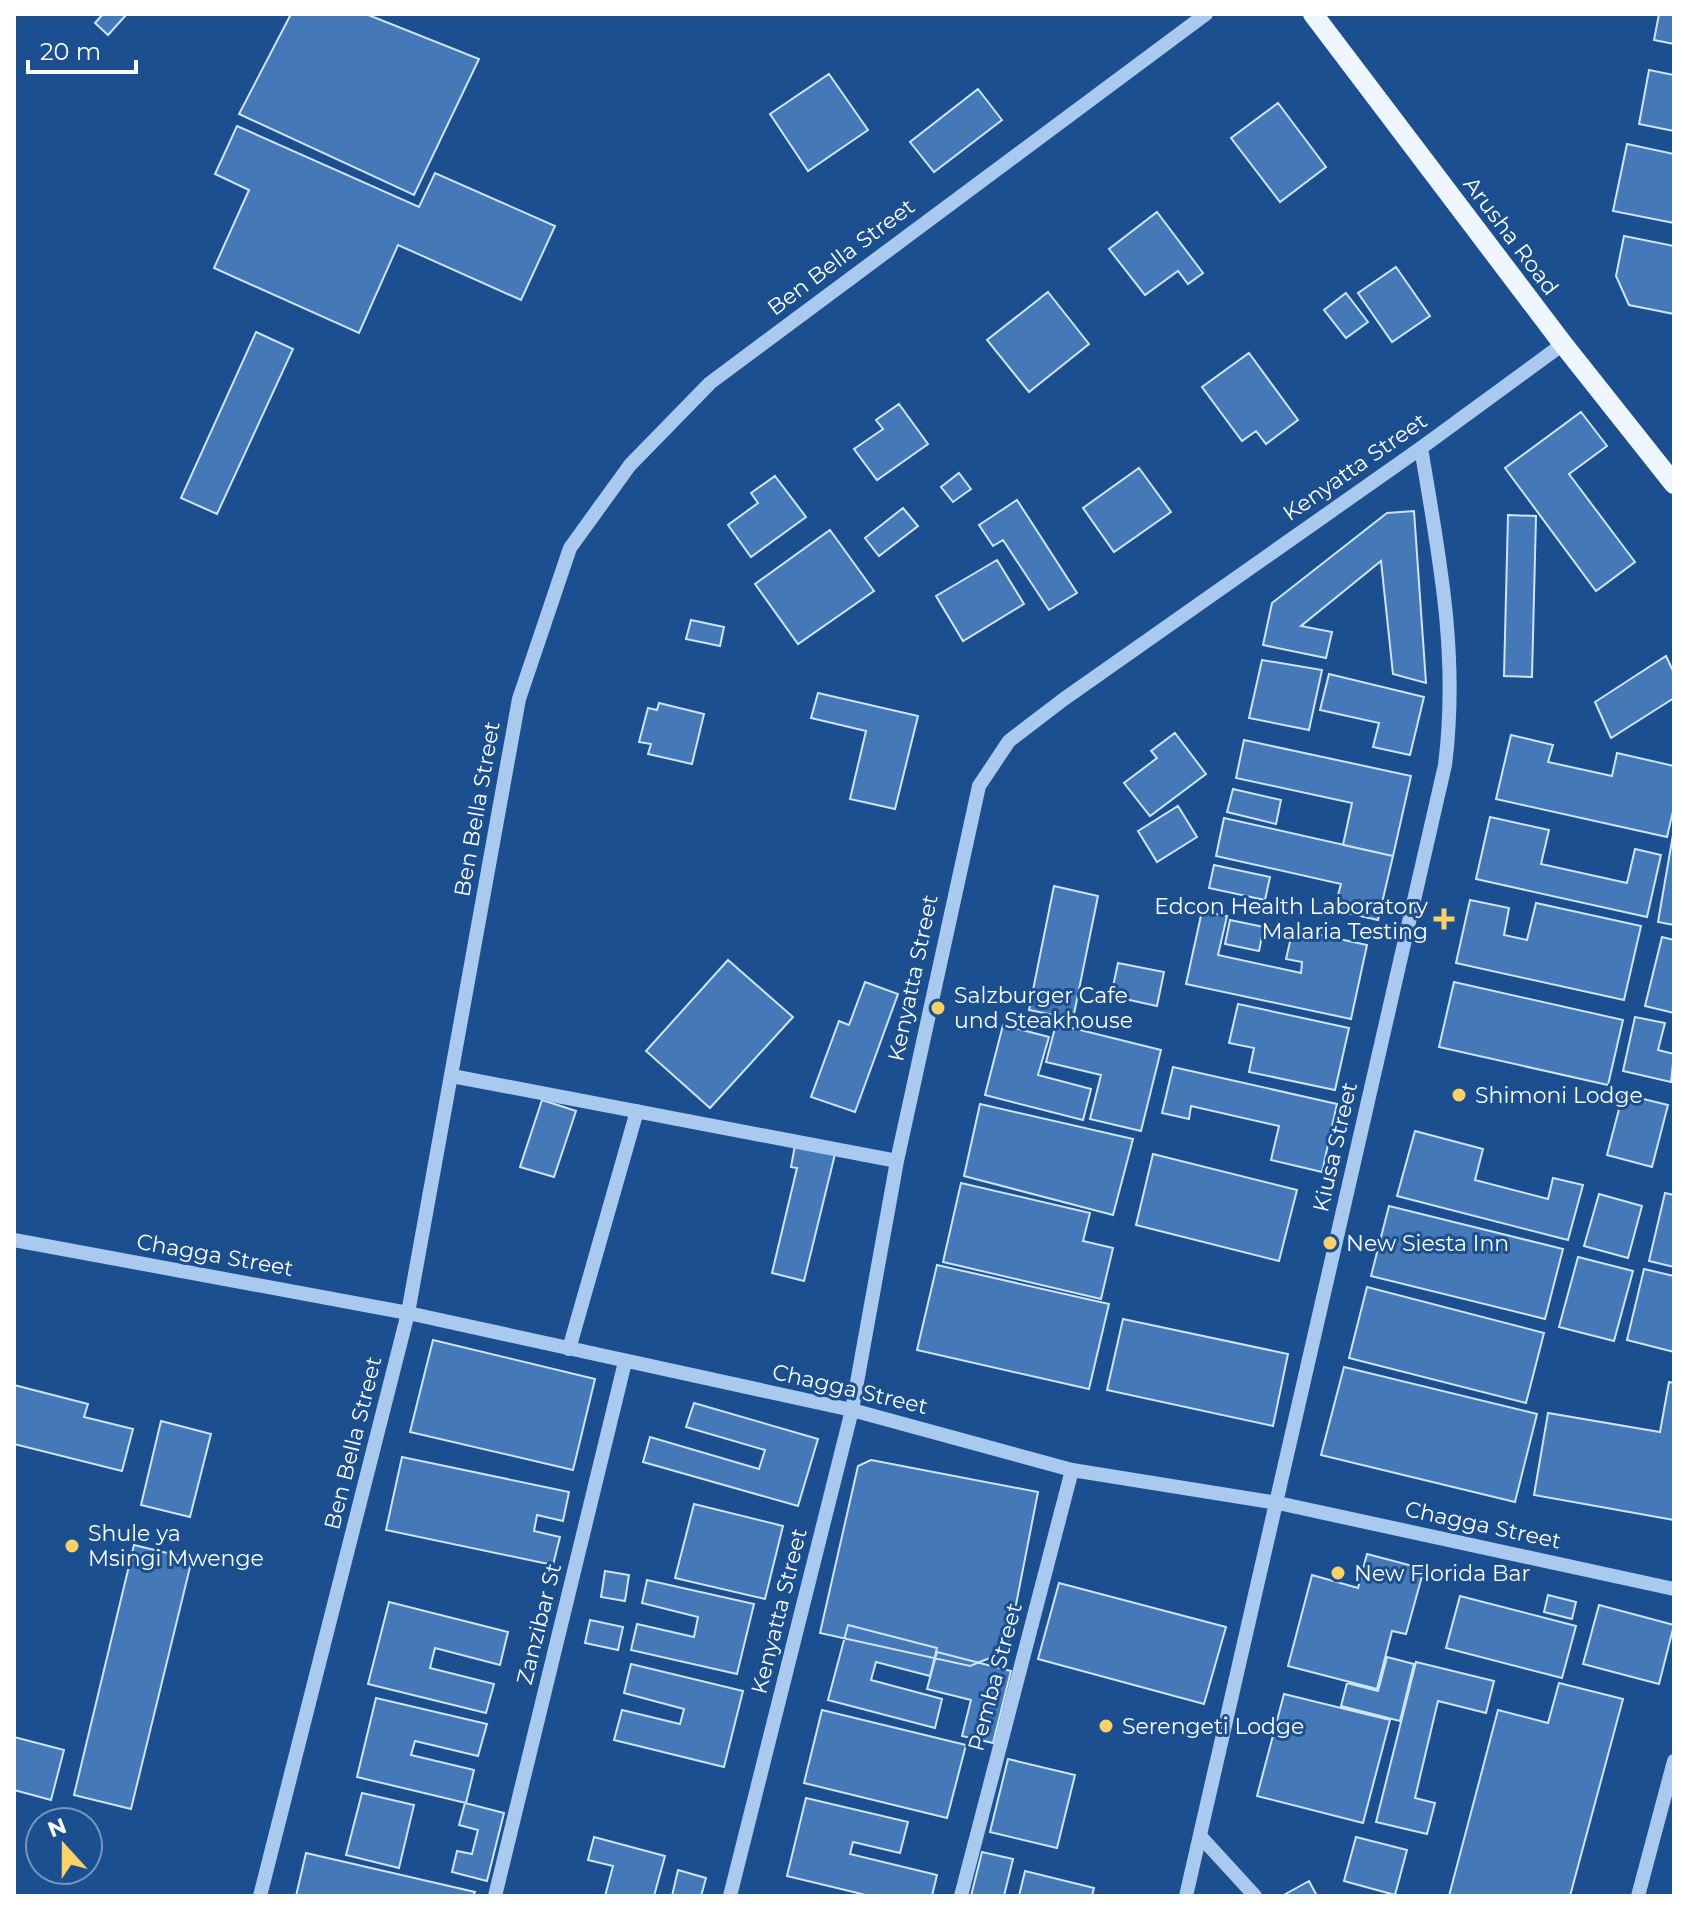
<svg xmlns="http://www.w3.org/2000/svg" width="1688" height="1910" font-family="Montserrat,sans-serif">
	<rect width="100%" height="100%" fill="#1b4f8f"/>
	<!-- building -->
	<path fill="#4478b7" stroke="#cfe3fa" stroke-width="2" d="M103 14H127L108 35 95 23Z
		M291 14H366L479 59 414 195 239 114Z
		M1659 14H1674V44L1654 40Z
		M1649 70 1674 75V131L1639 124Z
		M829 74 868 130 808 171 770 114Z
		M978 89 1002 120 934 172 910 142Z
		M1278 103 1326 167 1280 202 1231 138Z
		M237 126 419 207 435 173 555 226 521 300 398 245 359 333 214 268 249 190 215 174Z
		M1627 144 1674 154V223L1613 211Z
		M1157 212 1203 273 1188 284 1178 271 1145 295 1109 249Z
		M1624 236 1674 246V314L1629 305 1616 276Z
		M1396 267 1430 316 1392 342 1358 293Z
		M1048 292 1089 344 1029 392 987 340Z
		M1346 293 1368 322 1346 338 1324 310Z
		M256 332 293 349 217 514 181 498Z
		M1249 353 1298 420 1266 444 1256 431 1242 441 1202 387Z
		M899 404 928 444 877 480 854 449 883 429 876 420Z
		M1581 412 1607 446 1569 474 1635 562 1596 591 1505 468Z
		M1139 468 1171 512 1114 552 1083 508Z
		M959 473 971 489 953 502 941 487Z
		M775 476 806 517 751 557 728 525 758 503 751 493Z
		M1017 500 1077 593 1049 610 1003 540 993 546 979 525Z
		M903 508 918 526 879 556 865 538Z
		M1414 511 1426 683 1393 674 1381 561 1301 626 1332 632 1326 658 1263 645 1272 603 1387 513Z
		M1508 515 1536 516 1532 677 1504 676Z
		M830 530 874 591 798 644 755 584Z
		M997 560 1024 604 963 641 936 596Z
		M691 620 724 627 720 646 686 639Z
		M1666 656 1674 673V698L1611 738 1595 702Z
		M1262 660 1322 670 1309 730 1249 718Z
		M1329 674 1424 697 1410 755 1373 747 1379 723 1320 710Z
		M818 693 918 716 895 809 850 799 866 731 811 718Z
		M659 703 704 714 692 764 648 754 651 744 639 742 648 708 657 710Z
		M1175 733 1206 774 1150 816 1124 783 1157 758 1151 751Z
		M1511 735 1553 745 1548 762 1612 776 1617 753 1674 766V807L1667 837 1496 799Z
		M1244 740 1411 776 1393 856 1343 845 1352 803 1236 778Z
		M1233 789 1281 800 1276 824 1227 812Z
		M1178 806 1197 837 1157 862 1138 831Z
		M1490 817 1549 830 1541 864 1627 883 1635 849 1661 855 1647 917 1476 879Z
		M1224 818 1393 856 1378 920 1334 910 1341 884 1216 856Z
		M1674 829V925L1658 922Z
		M1214 865 1270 877 1265 900 1209 888Z
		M1054 886 1098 896 1073 1019 1029 1010Z
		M1470 900 1509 908 1504 935 1527 940 1536 903 1641 926 1624 1000 1456 963Z
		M1202 911 1227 916 1218 955 1301 973 1302 962 1286 959 1293 929 1367 945 1351 1019 1186 984Z
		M1230 920 1264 927 1259 951 1225 944Z
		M1662 937 1674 940V1013L1645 1006Z
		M728 960 793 1017 710 1108 646 1051Z
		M1118 963 1164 972 1157 1006 1111 996Z
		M865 982 898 994 855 1112 811 1097 839 1021 849 1025Z
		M1454 982 1623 1020 1608 1085 1439 1047Z
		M1238 1004 1349 1028 1335 1090 1249 1072 1254 1048 1229 1043Z
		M1635 1017 1665 1023 1658 1050 1674 1054 1671 1082 1623 1071Z
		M1056 1024 1161 1050 1141 1131 1090 1119 1101 1075 1046 1062Z
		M1003 1025 1049 1037 1038 1075 1091 1089 1083 1120 985 1095Z
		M1173 1067 1337 1104 1322 1172 1271 1160 1279 1126 1191 1106 1189 1119 1162 1113Z
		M1623 1094 1668 1105 1652 1167 1607 1155Z
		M542 1100 576 1111 554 1177 520 1167Z
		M980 1104 1133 1139 1113 1215 964 1176Z
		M1415 1131 1483 1149 1475 1180 1548 1199 1553 1178 1583 1185 1568 1240 1397 1196Z
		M795 1145 835 1154 804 1281 772 1273 797 1168 791 1167Z
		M1153 1154 1297 1190 1279 1261 1136 1225Z
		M961 1183 1090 1213 1083 1241 1113 1248 1101 1299 943 1262Z
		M1665 1193 1674 1195V1267L1649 1261Z
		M1599 1194 1642 1206 1628 1258 1584 1246Z
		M1389 1206 1563 1249 1545 1319 1371 1276Z
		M1578 1257 1633 1271 1614 1341 1559 1327Z
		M937 1265 1109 1304 1089 1389 917 1350Z
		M1644 1269 1674 1276V1352L1627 1340Z
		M1367 1287 1544 1333 1526 1403 1349 1358Z
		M1123 1319 1288 1354 1273 1426 1107 1390Z
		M433 1340 595 1379 573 1470 410 1432Z
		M1344 1367 1537 1414 1515 1502 1321 1455Z
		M1669 1382 1674 1383V1520L1534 1495 1548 1413 1660 1432Z
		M14 1385 88 1404 84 1417 133 1429 122 1471 14 1444Z
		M694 1403 818 1439 798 1506 643 1462 650 1437 759 1469 765 1450 686 1427Z
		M161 1421 211 1434 190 1517 141 1505Z
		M402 1457 569 1492 563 1521 537 1515 534 1531 560 1537 553 1565 386 1530Z
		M871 1460 1038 1492 1007 1651 970 1666 820 1633 858 1466Z
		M694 1504 783 1526 765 1599 675 1578Z
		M134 1545 192 1559 131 1809 74 1795Z
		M1367 1554 1424 1569 1406 1634 1392 1631 1377 1689 1288 1666 1312 1575 1358 1588Z
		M605 1571 629 1575 625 1601 601 1597Z
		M647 1580 754 1604 737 1674 631 1650 637 1624 694 1637 698 1617 642 1603Z
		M1059 1583 1226 1627 1204 1704 1038 1659Z
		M1548 1595 1576 1602 1572 1619 1544 1612Z
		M1460 1596 1576 1626 1562 1678 1446 1648Z
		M389 1602 508 1632 500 1665 435 1648 430 1668 494 1684 486 1713 368 1684Z
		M1599 1605 1674 1625 1659 1684 1583 1664Z
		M590 1620 623 1627 618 1650 585 1643Z
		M848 1625 937 1648 930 1676 876 1662 871 1680 942 1699 935 1728 828 1700Z
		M937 1652 1011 1671 993 1743 962 1736 971 1700 927 1689Z
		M1387 1657 1414 1664 1400 1721 1341 1706 1347 1683 1378 1691Z
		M1416 1662 1494 1681 1486 1713 1438 1701 1415 1798 1435 1803 1427 1834 1376 1822Z
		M631 1664 743 1691 724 1767 614 1740 622 1710 680 1724 684 1709 624 1693Z
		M1559 1683 1623 1699 1570 1896H1449L1498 1710 1548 1723Z
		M1284 1694 1390 1720 1363 1823 1257 1796Z
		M376 1698 487 1724 478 1756 415 1741 411 1755 474 1770 466 1803 357 1777Z
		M822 1710 966 1745 947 1818 804 1783Z
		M14 1737 64 1750 51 1800 14 1790Z
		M1008 1759 1075 1775 1057 1848 990 1832Z
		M362 1793 414 1805 399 1868 346 1855Z
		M806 1798 908 1822 900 1853 853 1842 850 1854 937 1875 932 1896H870L787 1876Z
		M465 1803 504 1813 487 1881 452 1872 457 1851 472 1854 478 1830 459 1825Z
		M594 1837 665 1856 654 1896H605L613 1866 588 1860Z
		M1356 1837 1407 1850 1395 1895 1344 1881Z
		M982 1852 1013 1859 1004 1896H971Z
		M306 1853 475 1892 473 1896H296Z
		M678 1870 706 1878 701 1896H672Z
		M1025 1871 1094 1888 1092 1896H1019Z
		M1309 1881 1317 1896H1282Z"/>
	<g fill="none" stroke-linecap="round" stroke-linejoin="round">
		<!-- minor -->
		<path stroke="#a9c9ee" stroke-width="14" d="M452 1076 897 1161
			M14 1240 408 1313 852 1410 1072 1470 1278 1503 1674 1589
			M569 1349 637 1111
			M1201 1837 1255 1896
			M260 1896 408 1313 519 699 570 548 630 465 710 383 1206 14
			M495 1896 625 1362
			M730 1896 852 1410 897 1161 979 786 1009 741 1064 699 1421 448 1563 344
			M961 1896 1072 1470
			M1186 1896 1445 765C1459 654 1439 556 1421 448
			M1638 1896 1674 1761"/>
		<!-- major -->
		<path stroke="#f0f6ff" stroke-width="20" d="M1313 14 1563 344 1674 484"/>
	</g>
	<!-- markers -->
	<g fill="#ffd166" stroke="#1b4f8f" stroke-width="3">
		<path d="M1440 907h8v8h8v8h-8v8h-8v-8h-8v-8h8z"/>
		<circle cx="938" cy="1008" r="8"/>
		<circle cx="1459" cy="1095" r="8"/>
		<circle cx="1330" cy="1243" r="8"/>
		<circle cx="72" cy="1546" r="8"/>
		<circle cx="1338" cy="1573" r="8"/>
		<circle cx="1106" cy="1726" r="8"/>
	</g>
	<g text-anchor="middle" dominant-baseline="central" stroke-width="6" stroke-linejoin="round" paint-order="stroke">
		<!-- street labels -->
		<g font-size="22" fill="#fff" stroke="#1b4f8f">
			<text transform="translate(1511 236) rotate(53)">Arusha Road</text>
			<text transform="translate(841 257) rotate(-37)">Ben Bella Street</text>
			<text transform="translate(1355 467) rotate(-35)">Kenyatta Street</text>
			<text transform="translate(477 809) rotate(-80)">Ben Bella Street</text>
			<text transform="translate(913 978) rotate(-78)">Kenyatta Street</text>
			<text transform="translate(1335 1147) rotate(-77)">Kiusa Street</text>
			<text transform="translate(215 1255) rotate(10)">Chagga Street</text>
			<text transform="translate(850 1389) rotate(13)">Chagga Street</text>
			<text transform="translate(353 1443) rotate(-76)">Ben Bella Street</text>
			<text transform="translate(1483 1525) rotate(12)">Chagga Street</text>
			<text transform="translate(779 1611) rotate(-76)">Kenyatta Street</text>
			<text transform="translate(539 1624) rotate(-76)">Zanzibar St</text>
			<text transform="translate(995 1677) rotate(-75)">Pemba Street</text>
		</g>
		<!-- poi labels -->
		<g font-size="22" fill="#fff" stroke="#1b4f8f" text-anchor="start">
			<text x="1428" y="906" text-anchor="end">Edcon Health Laboratory<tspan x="1428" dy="25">Malaria Testing</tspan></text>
			<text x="954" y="995">Salzburger Cafe<tspan x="954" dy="25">und Steakhouse</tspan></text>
			<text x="1475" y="1095">Shimoni Lodge</text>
			<text x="1346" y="1243">New Siesta Inn</text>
			<text x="88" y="1533">Shule ya<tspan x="88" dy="25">Msingi Mwenge</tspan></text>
			<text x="1354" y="1573">New Florida Bar</text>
			<text x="1122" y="1726">Serengeti Lodge</text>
		</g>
	</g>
	<!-- border -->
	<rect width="1688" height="1910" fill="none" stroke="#ffffff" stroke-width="32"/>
	<!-- north arrow -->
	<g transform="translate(64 1846) rotate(339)"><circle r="38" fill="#1b4f8f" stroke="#7695bc" stroke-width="2"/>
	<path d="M0-6L14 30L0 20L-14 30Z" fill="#ffd166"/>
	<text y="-12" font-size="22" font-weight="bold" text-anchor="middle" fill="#ffffff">N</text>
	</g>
	<!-- scale -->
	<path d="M28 60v12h108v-12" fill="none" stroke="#ffffff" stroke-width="4"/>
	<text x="40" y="60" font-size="24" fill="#ffffff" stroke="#1b4f8f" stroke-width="6" paint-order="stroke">20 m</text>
</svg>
